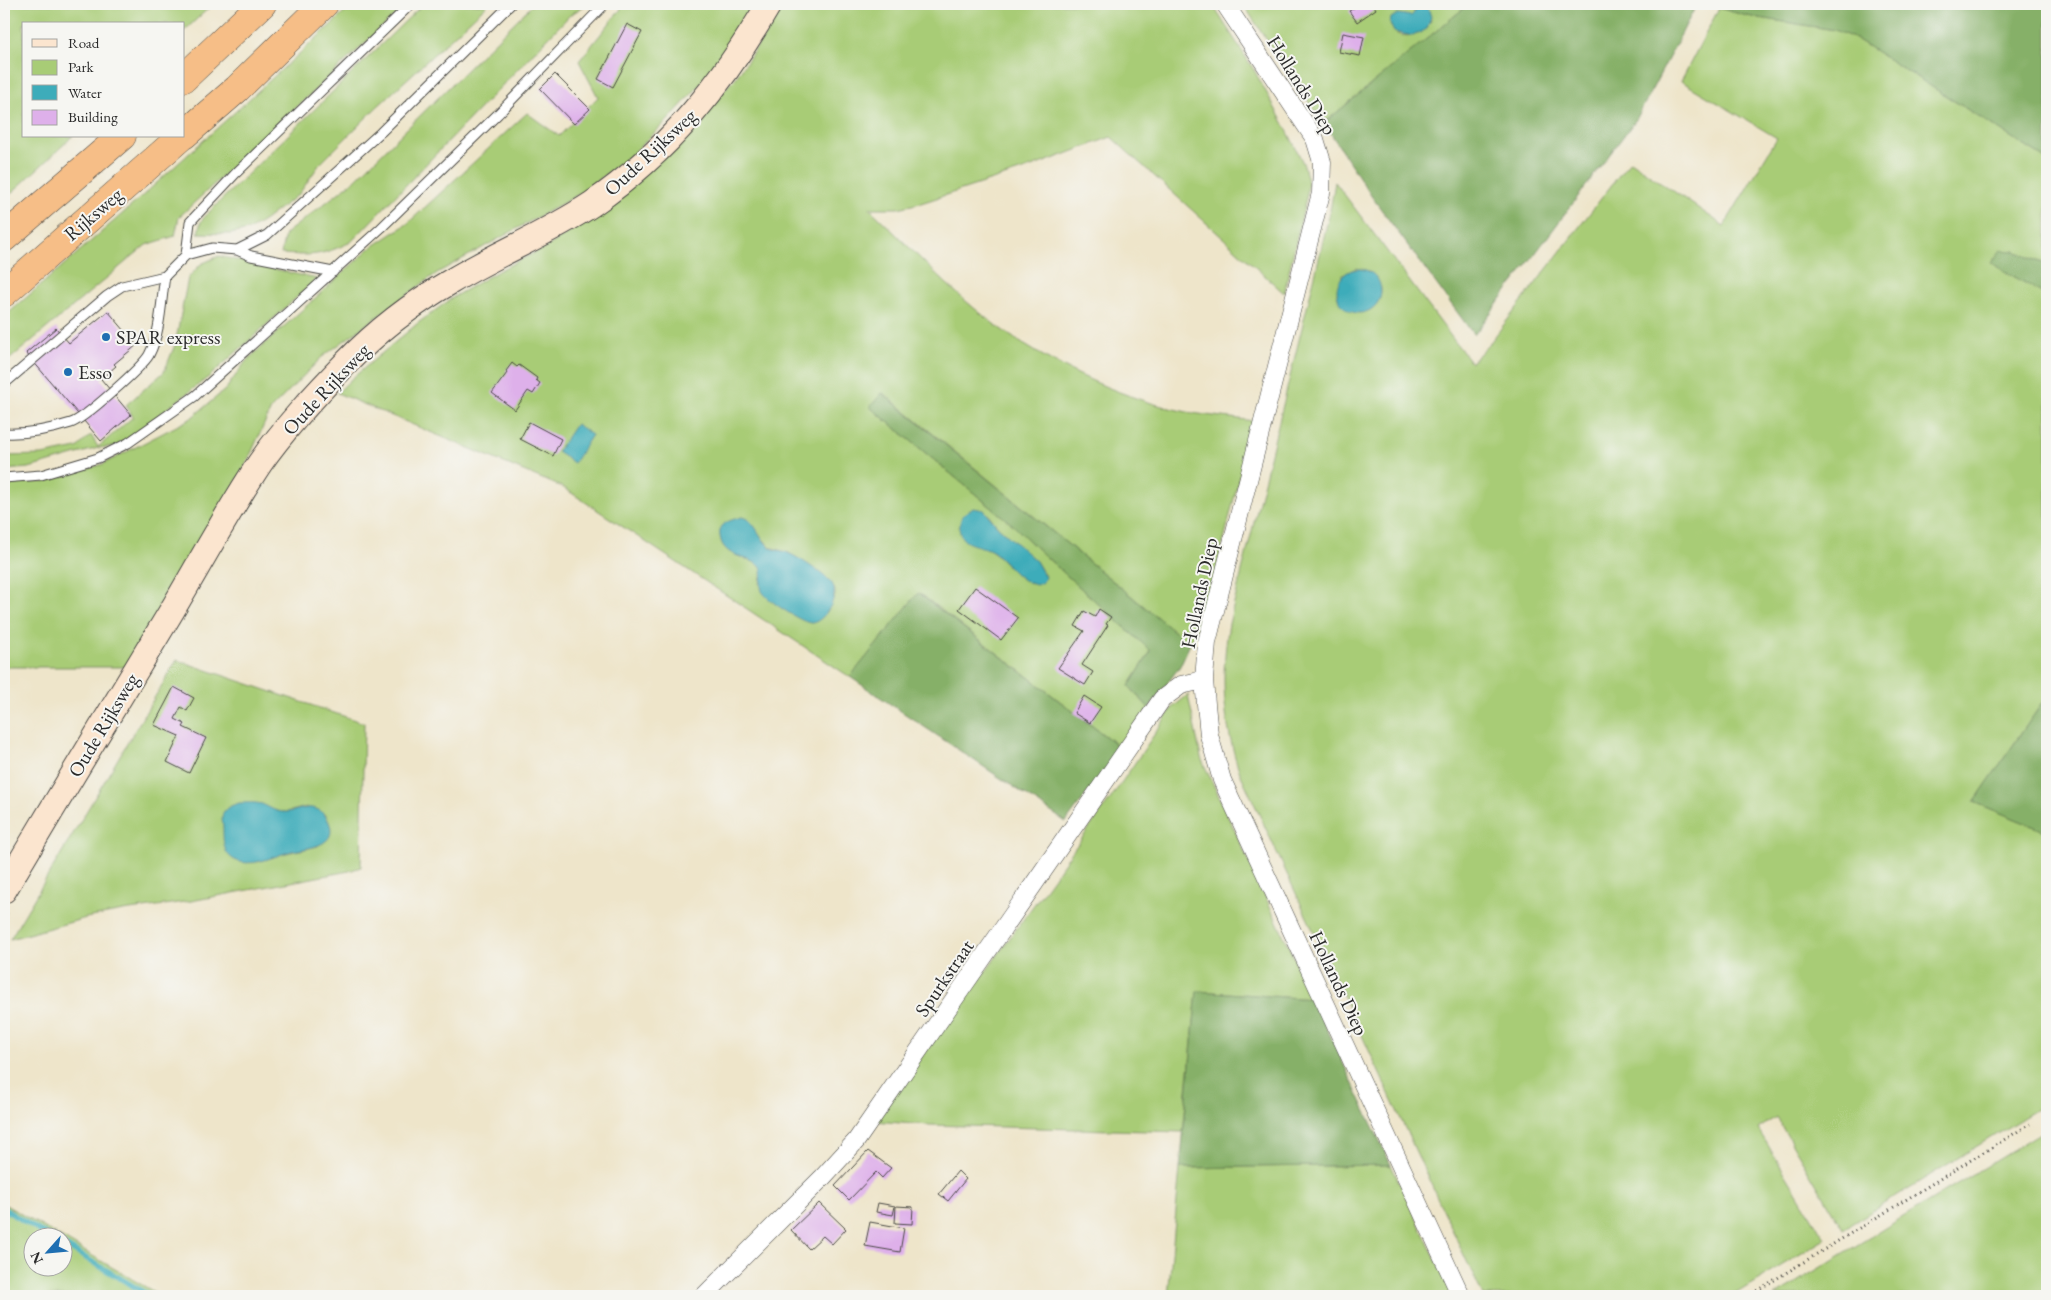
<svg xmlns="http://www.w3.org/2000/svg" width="2051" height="1300" font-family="'EB Garamond',serif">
	<rect width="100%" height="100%" fill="#f6f6f2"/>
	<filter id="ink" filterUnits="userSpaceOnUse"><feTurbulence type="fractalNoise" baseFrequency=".02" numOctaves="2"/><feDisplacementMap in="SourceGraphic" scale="10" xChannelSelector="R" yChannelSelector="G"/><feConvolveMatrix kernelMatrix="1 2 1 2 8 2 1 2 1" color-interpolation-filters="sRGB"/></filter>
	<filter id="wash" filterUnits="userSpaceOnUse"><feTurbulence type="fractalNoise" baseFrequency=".0096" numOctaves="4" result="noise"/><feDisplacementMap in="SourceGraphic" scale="20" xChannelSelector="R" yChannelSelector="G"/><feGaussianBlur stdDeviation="1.12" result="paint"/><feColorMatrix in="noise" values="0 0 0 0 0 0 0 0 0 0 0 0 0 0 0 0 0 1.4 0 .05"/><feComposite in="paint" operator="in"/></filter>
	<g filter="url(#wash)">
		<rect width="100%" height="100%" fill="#eee5ca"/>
		<!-- green -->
		<path fill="#a8cc76" stroke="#6a7c50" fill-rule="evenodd" d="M4 4H213L184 31V24H24V136H73L4 200Z
			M354 4H407L179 217 175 236 146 245 4 364V317L129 208Z
			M423 4H488L377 107 319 165 299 194 265 220 249 230 230 234 198 233 201 221 213 208Z
			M533 4H587L570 15 351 242C321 256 313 256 281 254L285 234 354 181Z
			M625 4H754L746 19 708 76 667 121 631 155 581 193 437 273 322 357 271 409 243 471 128 667H4V484L44 482 103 464 190 419 226 389 246 361 369 249 407 224 527 113 559 136 598 97 579 61Z
			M780 4H1212L1254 70 1286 128 1304 165 1308 182 1307 194 1284 293 1111 137 1026 169 921 203 898 208H869C910 247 949 290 994 324 1043 361 1118 397 1178 410 1203 416 1229 417 1253 421L1218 564 1197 629 1190 644 883 393 870 407 1014 526 1045 556 1151 651 1129 686 1149 708 1121 748 919 593 850 677 564 488 337 393 350 380 418 323 455 296 498 271 548 246 595 215 735 79 767 32ZM974 508 989 515 998 527 1036 561 1045 576 1031 584 1016 574 996 554 959 528 964 514ZM745 518 770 547 789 553 830 581 835 590V596L760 585 762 568C748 553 720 561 720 531Z
			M1243 4H1416L1413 15 1409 16 1400 14 1397 34C1415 39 1417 33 1431 21L1427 4H1469L1324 123 1290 75Z
			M1719 8 1747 16 1835 30 1858 40 2047 160V265L2014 251 1991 263 2047 296V696L1974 802 2047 832V1103L1843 1229 1776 1117 1758 1129 1825 1239 1732 1296H1483L1240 773C1223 723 1220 676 1229 624L1316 271 1330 211 1335 182 1471 363 1489 344 1630 161 1724 226 1777 138 1681 81ZM1356 268 1369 271 1381 287C1382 317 1345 322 1337 294L1343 275Z
			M219 256 317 279 210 376 118 446 98 448 29 468 4 470V456L42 455 77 448 91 435 98 447 133 417 126 405 164 372 175 345 188 278 201 264Z
			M177 660 364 723 361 867 349 871 191 901 123 911 86 918 10 939ZM232 806 280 812H287L306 807 326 815 331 828 318 846 282 854 258 862 224 812Z
			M1188 695 1201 758 1313 999 1197 991 1183 1132 929 1125 873 1121 981 978 1111 798 1173 707Z
			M2040 1133 2047 1143V1296H1774Z
			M1391 1165 1453 1296H1168L1180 1168Z
			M4 1204 62 1238H32V1268H62V1238L161 1296H4Z"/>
		<!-- forest -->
		<path fill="#86b067" stroke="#586e49" d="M1469 4H1697L1637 118 1474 335 1372 197 1324 123Z
			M1721 4H2047V160L1858 40 1835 30 1747 16 1719 8Z
			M2001 250 2014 251 2047 265V296L1991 263Z
			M882 393 1190 644 1180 666 1149 708 1129 686 1151 651 1045 556 1014 526 870 407Z
			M918 593 1121 748 1066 822 850 677Z
			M2047 696V832L1974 802Z
			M1197 991 1313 999 1391 1165 1180 1168Z"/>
		<!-- water -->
		<path fill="#3dacba" stroke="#346c72" d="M1416 4H1427L1431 17 1427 29 1413 36 1394 32 1390 24 1391 18 1398 14 1411 16 1415 12Z
			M1337 291a22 22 0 1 1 44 0a22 22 0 1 1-44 0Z
			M576 424 592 435 574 463 557 452Z
			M974 508 984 510 998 527 1036 561 1045 577 1043 582 1036 585C1017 581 1008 563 994 552 981 543 956 548 960 524 961 515 966 511 974 508Z
			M742 517C756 520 759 539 770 547 775 551 783 550 788 553 800 558 820 572 830 581 842 592 826 621 812 623 803 624 765 599 762 591 759 583 763 576 762 568 749 554 723 560 720 536 718 522 732 520 742 517Z
			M239 803C246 803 255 802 262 804 269 807 276 812 283 812 295 813 305 805 316 809 323 811 326 816 329 822 339 846 308 848 292 851 276 855 257 866 240 862 223 857 223 843 223 828 223 823 221 818 223 813 226 807 233 805 239 803Z"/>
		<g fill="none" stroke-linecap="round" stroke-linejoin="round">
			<!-- stream -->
			<path stroke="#3dacba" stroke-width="5.5" d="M4 1209 51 1238
				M62 1244 150 1296"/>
		</g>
		<g id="blocks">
			<!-- building -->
			<path fill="#deb0ea" d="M1354 4H1373L1376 9 1357 22 1349 11 1354 8Z
				M627 24 642 32 613 87 598 79Z
				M1343 33 1364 37 1360 56 1339 52Z
				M555 74 590 109 574 124 540 89Z
				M108 311 137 345 114 364 116 366 101 379 131 415 101 441 26 353 56 328 69 343Z
				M512 363 517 367 519 365 537 378 536 380 540 383 533 394 528 391 515 410 492 393 507 373 506 371Z
				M529 422 561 439 553 456 520 439Z
				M975 587 1018 618 1001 640 959 609Z
				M1099 609 1111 617 1106 624 1108 625 1082 665 1093 672 1085 685 1058 668 1084 631 1075 626 1084 611 1095 617Z
				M174 687 194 698 187 711 181 707 175 719 185 724 183 727 206 738 189 773 167 762 179 736 154 725Z
				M1084 696 1101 707 1090 723 1074 713Z
				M868 1151 891 1168 882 1178 876 1172 849 1200 835 1186Z
				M958 1171 966 1179 948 1201 939 1194Z
				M819 1203 846 1229 832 1244 823 1236 809 1249 791 1230Z
				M878 1203 895 1206 893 1215 876 1212Z
				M896 1206 913 1207 912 1224 895 1223Z
				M870 1222 904 1228 900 1252 865 1246Z"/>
		</g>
	</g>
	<g filter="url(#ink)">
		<use href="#blocks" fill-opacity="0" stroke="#484743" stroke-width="1"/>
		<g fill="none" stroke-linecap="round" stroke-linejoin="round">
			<defs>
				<path id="lane" d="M237 250 251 256 333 272
					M186 255 190 222 236 173 411 4
					M4 384 107 296 122 286 165 276 186 255 212 248 237 250 267 235 381 132 511 4
					M4 433C27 434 49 430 71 423 84 419 142 367 149 355 161 332 161 301 165 276
					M4 478 41 475 98 458 128 443 195 396 381 228 498 114 605 4"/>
				<path id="street" d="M1225 4 1315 139 1322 162 1321 193 1207 642 1204 680 1206 704 1209 735 1222 780 1461 1296
					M704 1296 823 1177 856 1141 1162 699 1181 685 1204 680"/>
				<path id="secondary" d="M4 890C59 797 115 705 171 612 200 563 228 511 260 463 285 427 316 394 346 363 376 332 412 304 450 282 496 254 547 234 592 204 668 152 723 83 769 4"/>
				<path id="highway" d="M184 78 262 4
					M184 135 237 89 324 4
					M4 238 122 136
					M4 293 182 136"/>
			</defs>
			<!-- lane casing -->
			<use href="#lane" stroke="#484743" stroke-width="11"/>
			<!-- street casing -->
			<use href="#street" stroke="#484743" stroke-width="19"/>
			<!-- secondary casing -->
			<use href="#secondary" stroke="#484743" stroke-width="27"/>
			<!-- highway casing -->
			<use href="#highway" stroke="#484743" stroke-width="29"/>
			<!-- path -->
			<path stroke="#484743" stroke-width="3" stroke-dasharray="1 4" stroke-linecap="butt" d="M4 918 9 910
				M1748 1296 2030 1124"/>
			<!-- lane -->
			<use href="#lane" stroke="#fff" stroke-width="9"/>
			<!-- street -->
			<use href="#street" stroke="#fff" stroke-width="18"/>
			<!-- secondary -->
			<use href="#secondary" stroke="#fbe5cf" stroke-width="25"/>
			<!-- highway -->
			<use href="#highway" stroke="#f6be87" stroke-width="28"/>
		</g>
	</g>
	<!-- markers -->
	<g fill="#1f6fb2" stroke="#f6f6f2" stroke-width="2">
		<circle cx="106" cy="337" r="5"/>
		<circle cx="68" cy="372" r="5"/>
	</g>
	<g text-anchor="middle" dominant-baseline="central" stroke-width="4" stroke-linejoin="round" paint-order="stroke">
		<!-- street labels -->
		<g font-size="20" fill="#2b2b2b" stroke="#f6f6f2">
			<text transform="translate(1302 85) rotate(58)">Hollands Diep</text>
			<text transform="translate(650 152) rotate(-43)">Oude Rijksweg</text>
			<text transform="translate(93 214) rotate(-41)">Rijksweg</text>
			<text transform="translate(326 389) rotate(-47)">Oude Rijksweg</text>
			<text transform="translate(1199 593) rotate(-78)">Hollands Diep</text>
			<text transform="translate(103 725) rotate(-59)">Oude Rijksweg</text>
			<text transform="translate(944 978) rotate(-56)">Spurkstraat</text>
			<text transform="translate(1339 983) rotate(65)">Hollands Diep</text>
		</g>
		<!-- poi labels -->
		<g font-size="20" fill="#2b2b2b" stroke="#f6f6f2" text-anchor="start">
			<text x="116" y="337">SPAR express</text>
			<text x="78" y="372">Esso</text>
		</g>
	</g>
	<!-- margin -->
	<rect width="2051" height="1300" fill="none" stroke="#f6f6f2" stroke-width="20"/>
	<!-- legend -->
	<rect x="22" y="22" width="162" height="115" fill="#f6f6f2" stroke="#a5a5a2"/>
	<rect x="32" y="39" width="25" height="8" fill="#fbe5cf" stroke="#a5a5a2"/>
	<text x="68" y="48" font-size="15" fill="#2b2b2b">Road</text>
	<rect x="32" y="60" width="25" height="15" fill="#a8cc76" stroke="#a5a5a2"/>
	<text x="68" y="72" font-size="15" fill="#2b2b2b">Park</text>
	<rect x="32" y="85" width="25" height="15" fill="#3dacba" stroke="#a5a5a2"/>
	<text x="68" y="98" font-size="15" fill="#2b2b2b">Water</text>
	<rect x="32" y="110" width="25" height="15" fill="#deb0ea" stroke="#a5a5a2"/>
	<text x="68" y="122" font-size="15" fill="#2b2b2b">Building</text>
	<!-- north arrow -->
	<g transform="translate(48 1252) rotate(243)"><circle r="24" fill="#f6f6f2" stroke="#a5a5a2"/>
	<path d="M0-4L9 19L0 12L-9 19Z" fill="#1f6fb2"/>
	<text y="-8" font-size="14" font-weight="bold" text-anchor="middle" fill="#2b2b2b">N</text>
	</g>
</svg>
